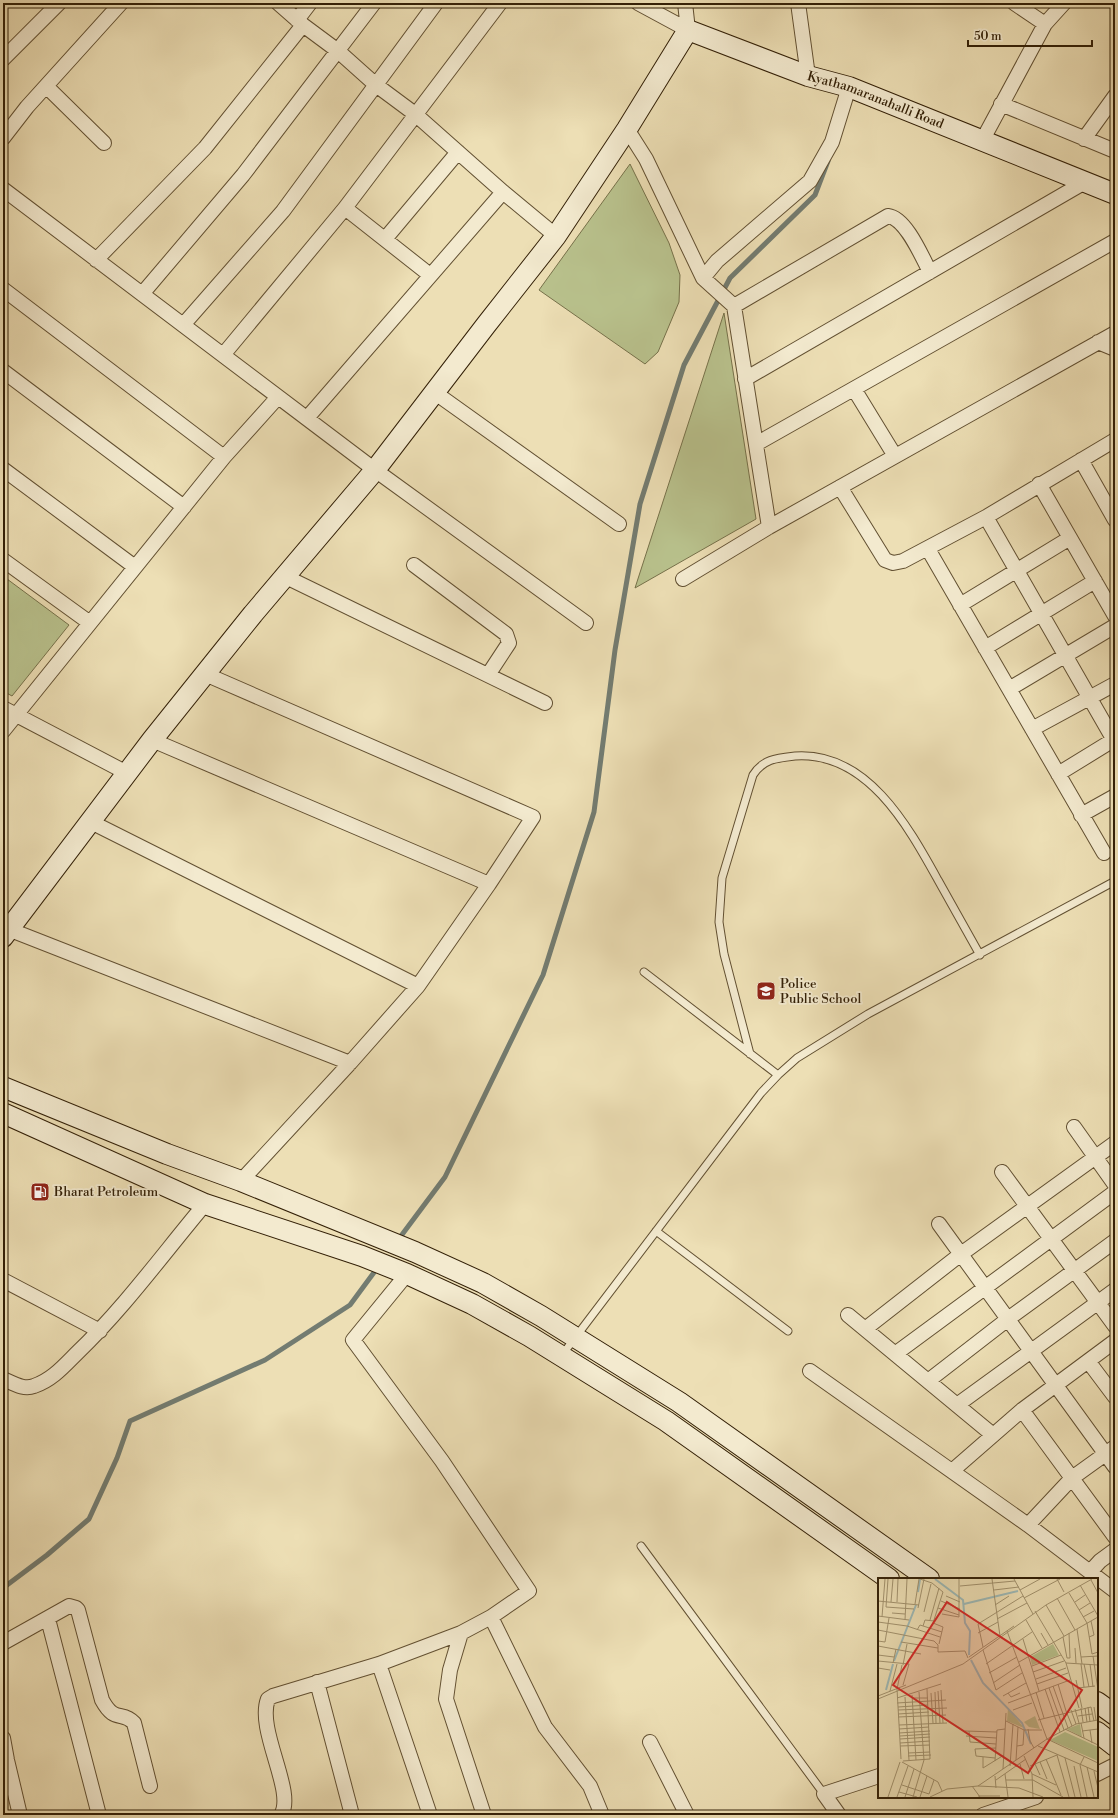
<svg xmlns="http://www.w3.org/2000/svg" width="1118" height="1818" font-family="'Libre Bodoni',serif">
	<rect width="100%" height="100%" fill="#eddfb5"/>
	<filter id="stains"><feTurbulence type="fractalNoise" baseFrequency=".005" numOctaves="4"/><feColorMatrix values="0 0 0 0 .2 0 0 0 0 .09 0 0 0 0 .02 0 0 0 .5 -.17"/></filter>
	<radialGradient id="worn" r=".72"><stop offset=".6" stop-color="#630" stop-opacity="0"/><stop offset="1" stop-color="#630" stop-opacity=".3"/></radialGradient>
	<!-- park -->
	<path fill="#b9c28d" stroke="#76714a" d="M630 164 669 243 680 275 679 302 658 352 645 364 539 290Z
		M724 313 756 519 635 588Z
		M3 576 69 625 12 696 3 691Z"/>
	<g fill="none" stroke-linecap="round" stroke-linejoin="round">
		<!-- stream -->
		<path stroke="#737c71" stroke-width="5" d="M398 1240 445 1177 543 975 594 812 615 650 640 504 684 365 730 278 815 195 828 161
			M3 1588 47 1555 89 1519 117 1458 130 1421 265 1360 350 1305 378 1267"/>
		<defs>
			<path id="service" d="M644 972 778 1075
				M750 1054 724 954 719 922 722 878 753 775C763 759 777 758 795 756 867 751 908 826 938 880 952 905 966 930 980 955
				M656 1231 788 1331
				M562 1355 761 1093 778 1075 797 1058 868 1014 1115 881
				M641 1546 824 1794"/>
			<path id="minor" d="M278 3 303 25 338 51 376 85 415 114 503 192 556 236
				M638 3 688 30
				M685 3 688 30
				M798 3 808 76
				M1014 3 1045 24
				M297 20 310 3
				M3 59 59 3
				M46 86 104 143
				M1001 104 1115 151
				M627 129 646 159 703 278 734 306 769 527
				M3 138 27 107 121 3
				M1084 139 1115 96
				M982 141 1045 24 1064 3
				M3 189 375 470 586 623
				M345 208 430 275
				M385 239 458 152
				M96 260 205 148 303 25
				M703 278 717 261 810 181 832 142 849 87
				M3 289 224 457
				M142 294 243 175 374 3
				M734 306 888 216C906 218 922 257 930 272
				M183 325 283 211 436 3
				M1098 342 1115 349
				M223 355 345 208 500 3
				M3 371 184 507
				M745 379 1085 182
				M854 389 895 456
				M434 392 619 524
				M307 418 503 192
				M756 444 1115 241
				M1081 460 1115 520
				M3 469 135 567
				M1039 484 1115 616
				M840 487 885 560 893 563 903 561 986 517 1115 440
				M986 517 1115 742
				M928 549 1104 853
				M3 560 90 623
				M414 565 506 634 509 643 488 675
				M284 576 545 703
				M683 579 769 527 1115 333
				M960 605 1070 538
				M985 648 1095 581
				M205 674 533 817 489 884 418 986 350 1063 241 1181
				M1009 689 1115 626
				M3 708 127 773
				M1032 729 1115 684
				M3 731 224 457 278 397
				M152 740 489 884
				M1058 774 1115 739
				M1081 815 1115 796
				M91 822 418 986
				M3 927 350 1063
				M1074 1127 1115 1185
				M1002 1172 1115 1326
				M939 1224 1115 1467
				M407 1274 353 1340 442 1461 529 1591 491 1617 461 1633 450 1670 446 1699 484 1815
				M3 1280 100 1331
				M848 1315 993 1435
				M865 1329 961 1254 1115 1143
				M895 1354 1115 1192
				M1088 1361 1115 1397
				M810 1371 1028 1525 1115 1591
				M3 1379C13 1383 23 1390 34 1386 52 1380 64 1366 77 1353 124 1308 163 1254 205 1204
				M928 1381 1008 1319 1115 1241
				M957 1405 1115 1290
				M1022 1410 1115 1537
				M952 1471 1022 1410 1115 1341
				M1028 1525 1072 1478 1115 1447
				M1090 1572 1100 1561 1115 1550
				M491 1617 545 1727 590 1786 602 1815
				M48 1619 99 1815
				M3 1643 69 1606 76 1608 78 1610 102 1700C115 1724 122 1710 134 1723L150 1786
				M379 1664 430 1815
				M317 1682 352 1815
				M3 1738 7 1760 20 1815
				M650 1742 687 1815
				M1097 1774 1115 1765
				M281 1815C296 1792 256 1730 268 1699L273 1696 379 1664 461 1633
				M839 1815 824 1794 879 1776
				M983 1815 1036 1797"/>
			<g id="secondary">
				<path id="s1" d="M3 937 152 740 253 614 375 470 486 325 556 236 627 129 688 30 808 76 849 87 1115 194"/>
				<path d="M3 1087 167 1154 241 1181 415 1252 483 1283 541 1316 679 1402 929 1579"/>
				<path d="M3 1113 205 1204 362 1256 407 1274 472 1304 529 1336 666 1421 889 1579"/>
				<path d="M1097 1702 1115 1715"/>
				<path d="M1097 1732 1115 1746"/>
			</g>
		</defs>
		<!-- service casing -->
		<use href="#service" stroke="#625032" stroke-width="9"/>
		<!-- minor casing -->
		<use href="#minor" stroke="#625032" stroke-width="16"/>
		<!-- secondary casing -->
		<use href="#secondary" stroke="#332007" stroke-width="22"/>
		<!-- service -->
		<use href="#service" stroke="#f3eacf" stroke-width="7"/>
		<!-- minor -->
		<use href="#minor" stroke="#f3eacf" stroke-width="14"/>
		<!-- secondary -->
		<use href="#secondary" stroke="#f3eacf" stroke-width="20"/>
	</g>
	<!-- icons -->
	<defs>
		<symbol id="school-square" viewBox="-11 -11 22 22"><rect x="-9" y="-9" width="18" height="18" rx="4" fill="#8f2418" stroke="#f3eacf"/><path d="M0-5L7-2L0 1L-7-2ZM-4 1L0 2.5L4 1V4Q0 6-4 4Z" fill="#fff"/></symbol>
		<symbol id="fuel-square" viewBox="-11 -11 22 22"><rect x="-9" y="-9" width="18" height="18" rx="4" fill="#8f2418" stroke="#f3eacf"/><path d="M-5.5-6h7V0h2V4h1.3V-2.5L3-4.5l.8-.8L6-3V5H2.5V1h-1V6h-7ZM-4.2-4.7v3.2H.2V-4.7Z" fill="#fff"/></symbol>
	</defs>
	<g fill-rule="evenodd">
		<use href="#school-square" x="755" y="980" width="22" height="22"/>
		<use href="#fuel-square" x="29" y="1181" width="22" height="22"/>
	</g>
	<g text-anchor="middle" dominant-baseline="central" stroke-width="3.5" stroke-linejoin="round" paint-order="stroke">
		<!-- street labels -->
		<g font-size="13" fill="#332007" stroke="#f3eacf">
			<text stroke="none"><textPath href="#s1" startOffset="1338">Kyathamaranahalli Road</textPath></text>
		</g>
		<!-- poi labels -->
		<g font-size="13" fill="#332007" stroke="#f3eacf" text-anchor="start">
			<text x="780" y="984">Police<tspan x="780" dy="15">Public School</tspan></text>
			<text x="54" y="1192">Bharat Petroleum</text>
		</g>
	</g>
	<!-- overview -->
	<g transform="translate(878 1578)">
		<rect width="220" height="220" fill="#eddfb5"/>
		<path d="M175 66 181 77 154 87 152 79ZM130 130 146 150 129 143ZM157 138 162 151 151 149 146 144ZM202 146 204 159 189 151ZM187 154 220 169V183L172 162Z" fill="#b9c28d"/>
		<path fill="none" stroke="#9dbab8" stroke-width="2" d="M57 1 85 22 87 45 92 53 91 77M40 14 42 1M86 26 140 13M93 82 105 105 144 145 153 166M16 83 38 27M8 112 15 86"/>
		<path fill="none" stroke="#a3936f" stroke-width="1" d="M10 1 8 29 36 31M42 1 54 5 65 14 55 45 65 49 61 66M114 1 122 58M136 1 155 36M179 1 186 14M213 2 220 15M202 7 220 38M82 8 137 3M116 12 141 9M142 12 162 1M191 15 209 45 214 76 220 74M68 18 82 24M146 20 182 1M179 20 197 52M0 23 41 27M63 23 82 31M13 24 15 1M19 24 20 1M197 24 207 17M37 26 41 1M117 27 131 18M168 27 186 58M40 30 46 1M60 30 81 37M201 32 212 25M157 33 188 85 201 130M46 34 53 6M14 35 27 36M64 36 81 39V1M0 38 31 42M4 39 7 1M205 39 216 33M119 41 149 25M27 42 29 1M52 42 61 10M148 42 164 70M0 44 29 48 62 59M45 48 47 42 56 43M199 51 204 86M0 52 56 63 60 67V74L87 73 90 80M39 52 42 47 64 54M100 55 120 44M163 55 170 67M185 59 189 80H192L191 55M211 59 216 57 213 43M145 61 161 113M0 63 7 64 11 40M23 64 60 70M0 68 43 76M105 69 100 46 145 18M197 70 198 85M105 72 118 112 144 95M0 77 16 79M215 78 220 112M91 79 136 48M203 79 220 78M0 83 31 86 25 107M141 84 220 39M15 85 18 71M188 85 220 87M108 86 154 54M203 86 206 109M206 86 211 109M212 86 215 109M25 87 29 66M154 88 183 77M0 90 12 92M155 94 186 83M111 95 139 79M158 101 188 90M198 102 204 130M115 105 142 87M159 106 190 95M180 106 188 133M175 108 190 150M171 110 186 152M200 110 217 108M167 111 182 154M63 112 65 145M12 113 19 86M60 113 62 145M57 114 58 145M158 114 166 140M53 115 55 145M130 115 133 119 142 115M34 117 38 182M0 118 28 107M125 118 148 105M27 119 31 182M19 120 63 106M35 120H50M0 121 85 86 168 27 214 1M19 125 68 122M130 125 192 102M20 129 50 127M210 129 212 144M216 129 218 142M203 130 205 144M207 130 209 144M197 131 201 145M20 132 69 130M135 132 154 125M193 132 198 146M188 133 194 148M20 136 51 134M200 138 214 136M20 139 68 137M160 142 213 129 216 143M128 143 146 152H164M203 145 206 160M21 147 69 145M21 151 51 149M150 151 152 163 156 170M187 151 220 167M212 152 214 165M87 153 119 154M91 153 92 164 118 166M204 153 220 151M21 155 52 153M22 158 52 156M88 158 118 160M22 161 52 159M169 161 220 185M169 161 198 146 220 142M22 165 52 163M22 168 52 167M139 168 145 167 146 152M160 168 220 194M30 175 52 174M30 178 53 177M146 178 154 196 155 219M105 179V190L126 177M206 179 202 187 209 219M117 180 98 178 97 171 118 170M187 180 197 219M23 181 19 111 24 87M168 181 183 217M138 182 140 149M25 183 52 181 49 111M117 183 119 152 127 151M24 184 60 204 64 213M162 184 169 201M142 186 146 201M157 186 162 197M132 188 135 146M152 188 179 177 191 219M196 188 203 219M209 189 216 219M125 191 128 135M216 193 220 210M127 196 130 219M154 196 178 207M117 198 118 210M118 202 148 181M128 202H155L185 219M24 207 51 216 56 202M94 208 102 219M100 208 141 210 165 219M21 214 39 219M100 218H122M10 219 22 184M19 219 30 188M27 219 36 191M35 219 46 182 41 114M42 219 49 198M52 219 69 211 100 208 169 161 129 53"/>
		<path fill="#d62828" fill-opacity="0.15" stroke="#d62828" stroke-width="2" d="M69 24 204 112 150 195 15 107Z"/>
		<rect width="220" height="220" fill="none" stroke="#332007" stroke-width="2"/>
	</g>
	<!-- margin -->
	<rect width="1118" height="1818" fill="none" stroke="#eddfb5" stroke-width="16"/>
	<rect x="4" y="4" width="1110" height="1810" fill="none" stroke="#332007" stroke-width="2"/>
	<rect x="8" y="8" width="1102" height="1802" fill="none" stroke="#332007"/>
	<!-- scale -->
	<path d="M968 40v6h124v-6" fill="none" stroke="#332007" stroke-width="2"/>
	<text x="974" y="40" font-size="12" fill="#332007" stroke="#f3eacf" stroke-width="3" paint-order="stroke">50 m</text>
	<rect width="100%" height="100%" filter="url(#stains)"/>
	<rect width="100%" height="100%" fill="url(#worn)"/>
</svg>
